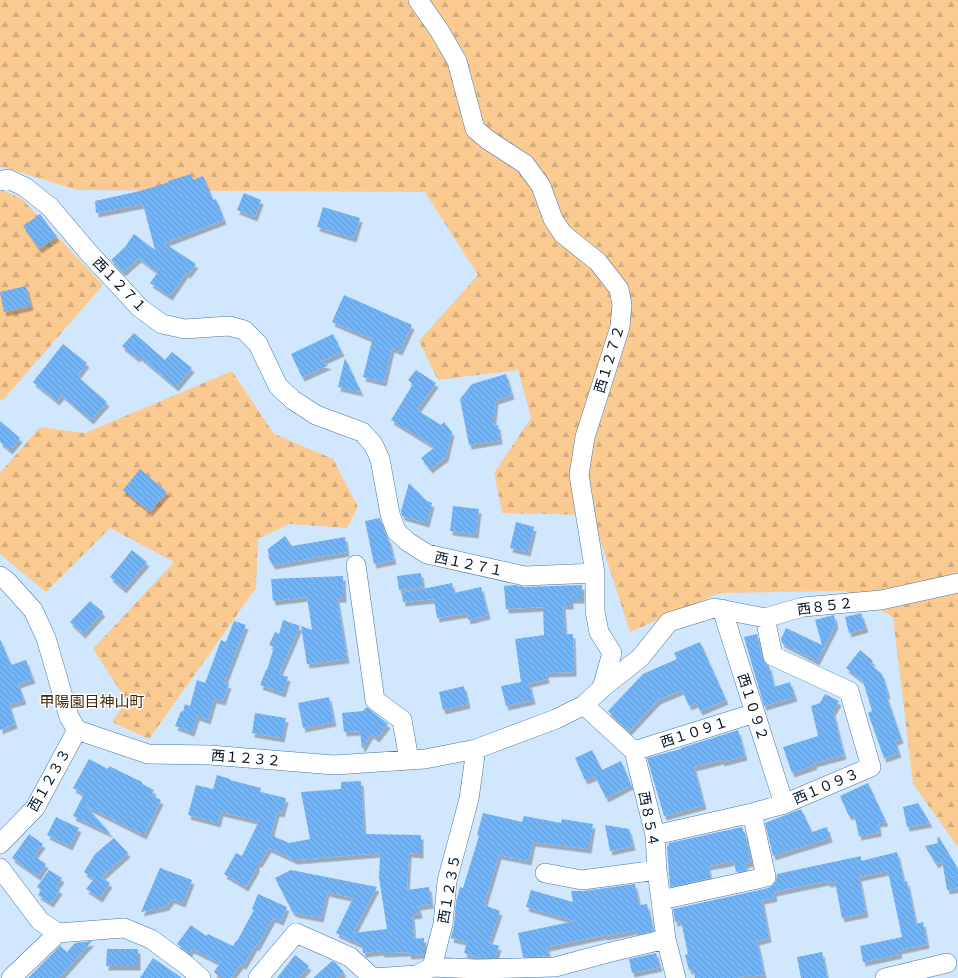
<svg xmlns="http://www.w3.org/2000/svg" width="958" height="978" font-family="'Work Sans','Noto Sans JP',sans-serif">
	<defs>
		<pattern id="forest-firs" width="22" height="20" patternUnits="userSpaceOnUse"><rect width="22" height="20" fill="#fbca91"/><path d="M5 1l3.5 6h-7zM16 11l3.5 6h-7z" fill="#d5ac7d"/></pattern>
		<pattern id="building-back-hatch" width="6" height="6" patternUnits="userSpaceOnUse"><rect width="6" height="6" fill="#71b4f8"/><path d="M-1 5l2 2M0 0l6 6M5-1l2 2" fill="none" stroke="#609ad4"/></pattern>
		<filter id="shadow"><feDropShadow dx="2.5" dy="4.5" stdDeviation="0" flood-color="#0004"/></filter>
	</defs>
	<rect width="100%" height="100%" fill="#d1e7fe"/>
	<!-- forest -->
	<path fill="url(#forest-firs)" d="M0 0H958V847L913 784 893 617 845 591 720 593 630 632 592 515 502 513 494 473 531 418 518 370 438 380 419 341 478 275 425 192 77 190 3 167 0 168Z
		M2 190 22 199 103 285 3 400 0 399V191Z
		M232 371 274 434 333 459 358 507 347 528 289 524 258 539 256 588 149 739 112 722 127 701 93 649 174 562 110 528 46 592 0 554V473L40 427 85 433Z"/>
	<!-- building -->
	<path fill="url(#building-back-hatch)" filter="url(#shadow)" d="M191 174 193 180 203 176 213 200 216 199 224 220 164 243 196 264 188 274 186 273 170 296 150 283 158 272 139 258 123 272 111 260 125 247 134 234 155 250 143 204 96 213 95 201 140 191 169 182 168 181Z
		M244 193 261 200 255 217 237 210Z
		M323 207 360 218 354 238 317 227Z
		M40 214 57 237 39 249 23 226Z
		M26 286 31 306 4 312 0 292Z
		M344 295 412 325 400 351 392 348 384 382 363 377 373 337 370 338 332 322Z
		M134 333 165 360 172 352 192 368 176 387 139 356 137 358 122 346Z
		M333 334 342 352 319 362 329 365 302 377 291 354Z
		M63 344 87 363 77 376 107 402 91 420 62 395 57 401 33 382Z
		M345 358 361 392 338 387Z
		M416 370 436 383 417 410 441 425 444 422 452 432 446 457 430 469 421 458 435 447 391 420 413 384 408 380Z
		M506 374 512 395 496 400 493 426 498 425 500 440 469 445 460 399 472 384Z
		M0 421 20 438 10 450 0 442Z
		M140 469 167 492 150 512 123 490Z
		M409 483 427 501 432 503 427 523 402 516 401 511Z
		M453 506 479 509 476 534 450 531Z
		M380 518 386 535 389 540 394 560 374 564 365 521Z
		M516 522 534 527 528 552 510 548Z
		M285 536 292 546 345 537 347 552 273 565 269 559 268 549Z
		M132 550 147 562 124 589 110 577Z
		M421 573 423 587 399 590 397 576Z
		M343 576 344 598H337L347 659 307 664 301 626 312 630 307 597 273 601 271 579Z
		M452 583 454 593 481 587 488 615 468 620 467 613 437 618 434 599 403 602 402 593Z
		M515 585 525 587 582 585V599H571V605H563L565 634H573L574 672 546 673 547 679 529 683 533 700 506 706 501 686 521 682 515 639 544 635 543 607 506 609 504 586Z
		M90 601 103 612 83 634 70 622Z
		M861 613 866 628 849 633 845 617Z
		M834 615 836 624 817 661 782 643 781 639 786 628 822 645 815 620Z
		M283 620 300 626 279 674 288 677 283 693 260 685 266 670H267L274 647 269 645 275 632 279 634Z
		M234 621 246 625 224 683 229 684 223 701 214 699 208 720 197 716 192 732 175 726 181 711 183 712 185 704 190 706 197 680 205 683 221 640 226 642Z
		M757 634 762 658 765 663 769 666 774 687 790 682 795 697 764 706 744 637Z
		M0 639 11 665 26 660 33 679 18 684 24 700 9 704 15 724 0 730Z
		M700 642 726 700 700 711 696 703 689 706 682 690 658 700 629 731 608 711 643 674 677 659 674 653Z
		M860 650 873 661 870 664 882 674 888 694 886 695 901 739 895 741 899 753 884 758 868 713 872 711 863 681 846 668Z
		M464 686 468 704 443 710 439 692Z
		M825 694 839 701 833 712 844 755 814 763 815 765 792 773 783 747 818 736 811 706 820 703Z
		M329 697 334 722 303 728 298 703Z
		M367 707 388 724 377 738 371 734 362 749 360 731 344 732 342 713 363 711Z
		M255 713 286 718 282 738 252 733Z
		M738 730 745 756 722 762 721 760 694 767 704 805 664 816 647 758 681 749V748Z
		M592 750 602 770 621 761 631 785 606 798 595 776 585 780 575 758Z
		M89 759 108 769 109 766 142 782V784L154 790 151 795 161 800 144 835 86 806 111 834 73 816 84 794 73 788Z
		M217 775 230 779V780L261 788 260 792 286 798 282 813 277 812 271 835 289 843 310 839 301 792 341 789V782L361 781 364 834 421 835V854L409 853 407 890 429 887 431 904 418 906 420 914 412 915 414 939 424 938V954L409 955 408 952 382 953 381 951 363 953 362 945 336 933 353 898 327 892 321 918 295 913 292 911 275 878 291 870 377 887 353 933 387 929 379 878 380 853 295 860 269 848 260 863H257V868L246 887 224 874 236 853 242 856 259 821 221 812 218 823 188 815 196 785 213 789Z
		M868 783 886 822 878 823 879 832 859 836 854 814 849 816 840 796Z
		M918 803 930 823 907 827 903 807Z
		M801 809 812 832 827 827 830 838 773 856 765 823Z
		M483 813 522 822 524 816 561 823 562 819 593 824 589 849 533 842 529 861 499 855 484 905 500 911 489 943 499 946 495 958H479L464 953 467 942 451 938 454 925 456 902 460 887 463 888 479 836 477 835Z
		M56 817 79 828 70 846 47 835Z
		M605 825 629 829 633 846 610 851Z
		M742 827 744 833H745L751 862 745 864 747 870 736 872 734 861 708 866 710 878 670 887 667 846 669 845V843Z
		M29 834 43 844 34 856 46 864 38 876 12 858Z
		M939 837 958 869V888L947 890 942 860 936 864 925 846 938 843 937 838Z
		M114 838 128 853 101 877 110 883 100 898 86 889 94 879 84 872 95 854Z
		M897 852 904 882 907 881 916 924 923 922 927 944 899 950 900 954 863 962 860 946 902 937 889 876H888L887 871 859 877 866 913 842 918 835 882 828 883 827 881 774 892 775 897 762 900 769 938 757 941 764 974 750 977V975L735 978H695L693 969 689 970 685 955 688 954 681 921 675 922 673 909 768 888 773 885 776 881 777 874 861 856V861Z
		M160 868 192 880 183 903 172 899 167 906 141 912Z
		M49 870 62 878 56 887 60 890 51 903 38 895 41 890 37 887Z
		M635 884 639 905 647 904 653 931 637 935 636 930 605 936 604 935 547 947 549 956 523 957 518 933 575 921 526 907 531 890 573 902 571 891H583Z
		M258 894 287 907 281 921 273 918 257 947 255 946 244 965 241 964 231 978H222L214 972 220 963 192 949 189 953 177 944 191 925 206 936 208 934 233 946 236 941H237L254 910 252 909Z
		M92 941 59 978H28L60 946 67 952 75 943Z
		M107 949H138V966H106Z
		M822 952 827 978H801L797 957Z
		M656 953 660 967 632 973 629 959Z
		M295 955 309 966 299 978H277Z
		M153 958 182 978H140Z
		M332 961 336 963 344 972 337 978H313Z"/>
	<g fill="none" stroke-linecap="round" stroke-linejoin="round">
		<defs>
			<path id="street" d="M418 0 439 30 457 61 475 129 488 140 525 164 541 186 553 219 563 234 598 262 619 289 622 305 620 327 585 437 579 475 595 573
				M0 181 8 179 25 187 50 207 89 253 140 308 162 324 185 329 229 326 244 330 258 344 278 386 293 400 316 415 362 432 373 444 380 459 390 514 396 531 408 542 427 554 525 576 595 573V611L599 632 612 653 602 688
				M356 565 375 700 402 720 409 760
				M0 576 7 581 33 610 46 638 69 717 77 730 148 754 210 755 334 765 425 759 476 749 556 719 584 705 602 688 640 658 669 622 714 608 765 618 803 607 881 600 958 583
				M722 609 784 804
				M584 705 634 751 655 835 657 870 666 939 676 978
				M634 751 755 713
				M655 835 752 813 784 804 871 767 849 691 773 656 765 618
				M0 844 35 808 77 730
				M0 868 40 921 58 933 124 928 151 939 185 964 201 978
				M545 873 582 880 657 870
				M661 900 766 877 752 813
				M432 967 477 969 555 967 611 952 666 939
				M11 978 58 933
				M258 978 296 933 350 957 373 978
				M372 978 417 975 432 967 443 924 447 881 469 799 476 749
				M885 978 947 963"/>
		</defs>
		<!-- street casing -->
		<use href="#street" stroke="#4377aa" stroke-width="20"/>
		<!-- street -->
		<use href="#street" stroke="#fff" stroke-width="19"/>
	</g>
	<g text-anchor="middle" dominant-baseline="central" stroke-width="3" stroke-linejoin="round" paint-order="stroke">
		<!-- street labels -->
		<g font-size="14" fill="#011226" stroke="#fff">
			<text transform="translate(120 285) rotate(46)">西１２７１</text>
			<text transform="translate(609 359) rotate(-73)">西１２７２</text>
			<text transform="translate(469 564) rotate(12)">西１２７１</text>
			<text transform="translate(825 606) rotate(-7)">西８５２</text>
			<text transform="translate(753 707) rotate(72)">西１０９２</text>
			<text transform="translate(694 732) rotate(-18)">西１０９１</text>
			<text transform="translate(246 758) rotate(5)">西１２３２</text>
			<text transform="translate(49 780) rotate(-60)">西１２３３</text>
			<text transform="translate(826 786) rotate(-23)">西１０９３</text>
			<text transform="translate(649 819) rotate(79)">西８５４</text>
			<text transform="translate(449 889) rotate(-80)">西１２３５</text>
		</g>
		<!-- neighbourhood labels -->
		<g font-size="15" fill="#422906" stroke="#fff">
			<text x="92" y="702">甲陽園目神山町</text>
		</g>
	</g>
</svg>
